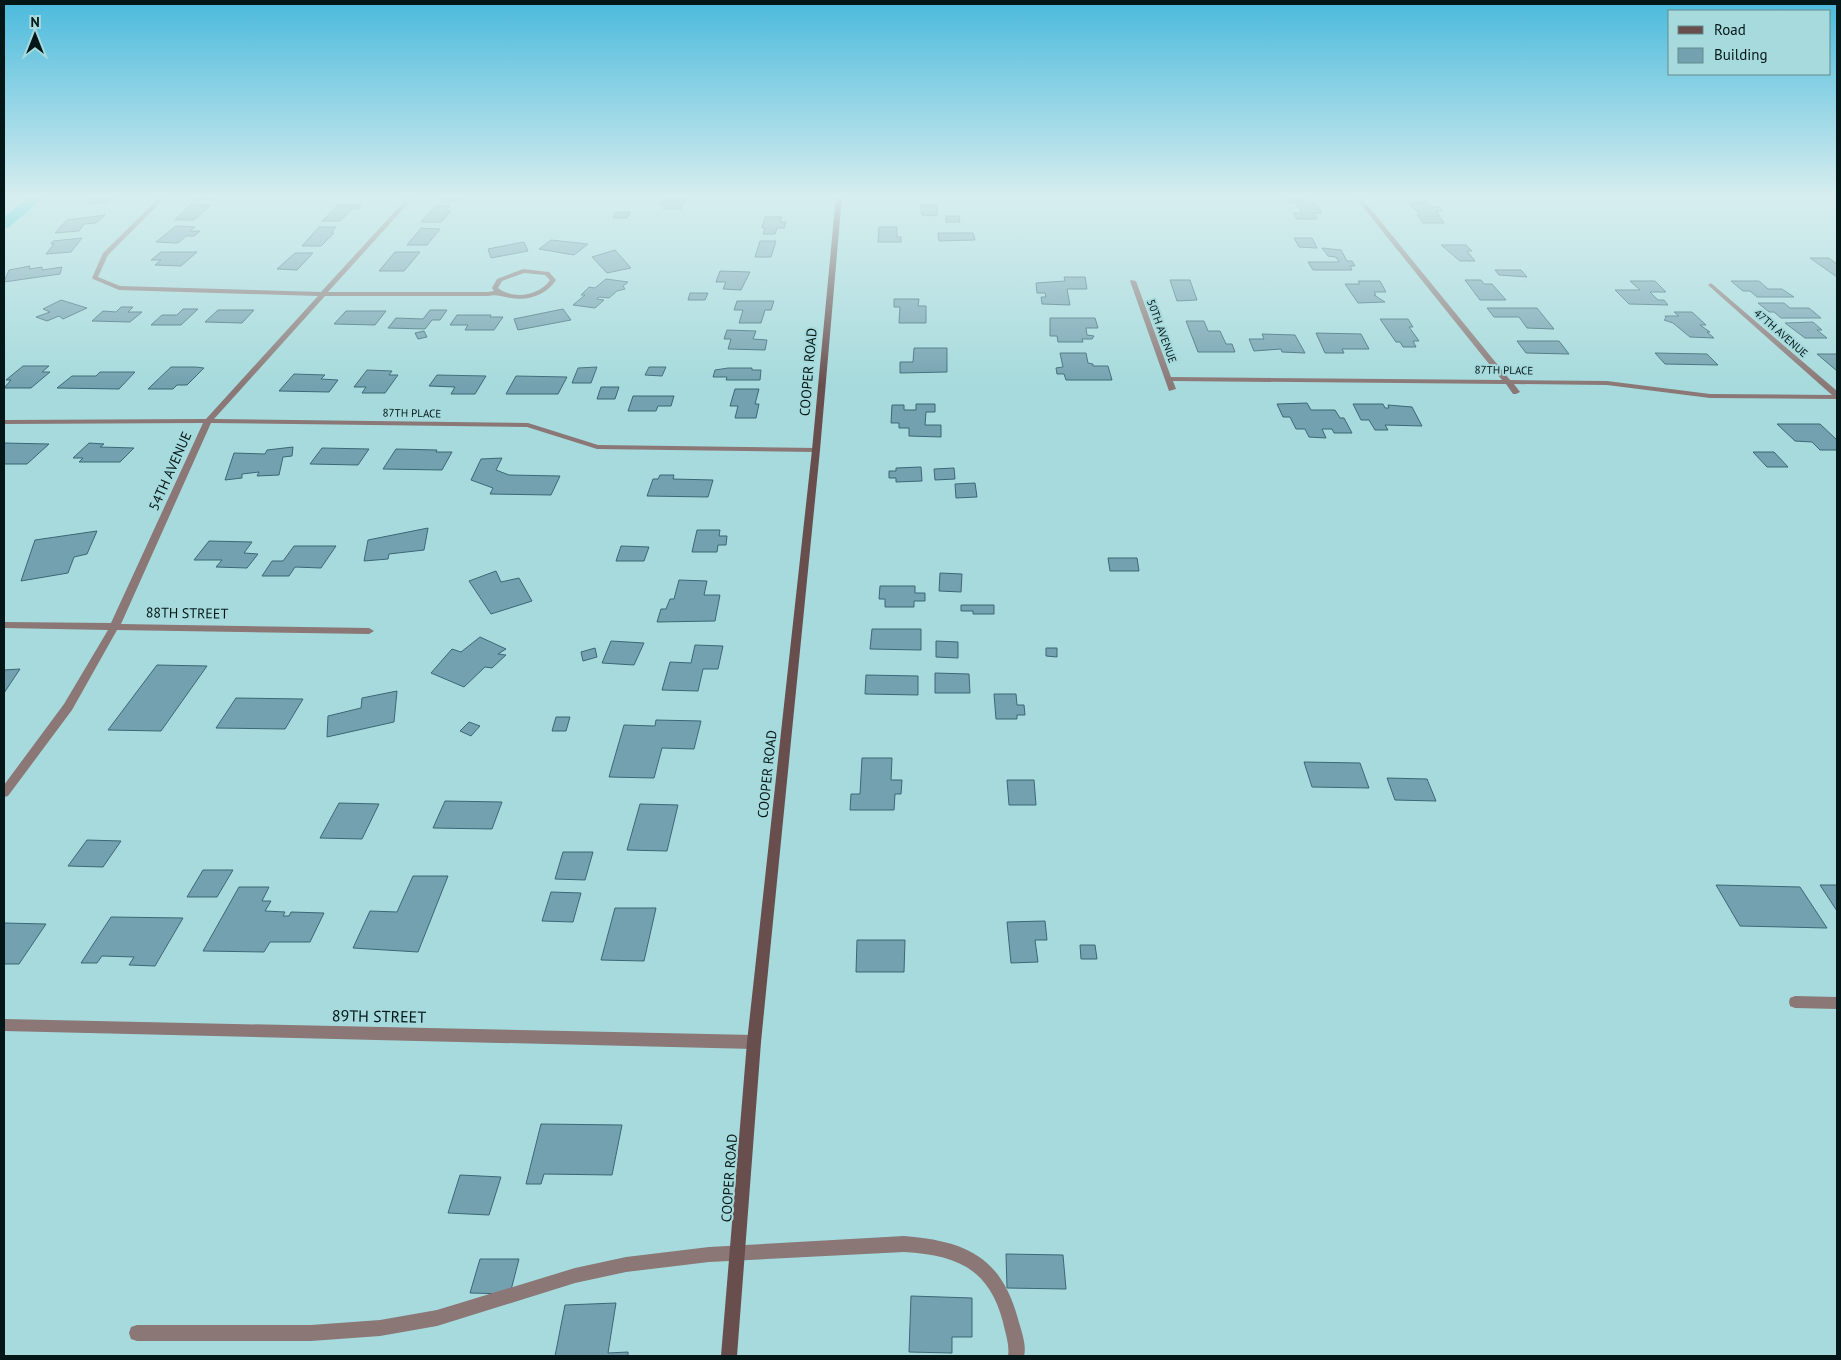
<svg xmlns="http://www.w3.org/2000/svg" width="1841" height="1360" font-family="'PT Sans',sans-serif">
	<rect width="100%" height="100%" fill="#a6dadc"/>
	<g fill="none" stroke-linecap="round" stroke-linejoin="round">
		<!-- canal -->
		<path fill="#00c3cb" fill-rule="evenodd" d="M31 196H46L9 227 4 228V217Z"/>
	</g>
	<!-- building -->
	<path fill="#73a1af" stroke="#3b6875" d="M99 196H118L107 203H88Z
		M199 196H218L213 200 194 199Z
		M448 196H465L461 201H443Z
		M668 196H686L681 209H663L665 205H660L661 201H667Z
		M1286 198H1306L1309 203H1317L1322 213H1313L1317 219H1297L1293 213H1302L1296 203H1289Z
		M1406 202H1428L1432 207H1439L1443 211H1436L1444 223H1423L1417 215H1421Z
		M191 204 211 205 194 220H175Z
		M338 205H362L358 209H352L340 221H322Z
		M920 205H937V216L922 215Z
		M435 206H450L445 211H451L441 222H421Z
		M616 212H630L627 218H613Z
		M105 215 96 223 84 224 79 231 55 233 67 220Z
		M946 216H959L960 222H946Z
		M765 217H782L780 222H786L784 228H777L775 234H763L765 228H762Z
		M176 226 195 227 189 231H200L194 236H186L178 243 156 242Z
		M319 227H336L331 233H334L321 246H302Z
		M879 227H897V237H901V242H878Z
		M421 228 440 229 427 245H407Z
		M938 233H973L975 240 939 241Z
		M82 238 71 252 46 254 54 244H51L53 241Z
		M1294 238H1312L1317 248 1299 247Z
		M551 240 588 244 574 255 539 249Z
		M760 241H776L771 257H755Z
		M524 242 528 251 491 258 488 249Z
		M1441 245H1466L1472 251H1467L1475 261H1460Z
		M1322 248 1341 250 1347 261H1352L1355 266H1350L1352 270H1313L1308 262H1339L1336 257 1328 256Z
		M615 250 631 268 607 273 592 257Z
		M161 252H197L181 266 155 265 161 260H151Z
		M395 252H420L404 271H379Z
		M295 253H313L297 270 277 269Z
		M1810 258H1829L1837 264V277Z
		M30 266 29 269 42 267V270L62 267 60 274 4 282 9 270Z
		M1495 270H1521L1527 277 1499 275Z
		M720 271 750 272 741 290 723 289 726 282H716Z
		M1064 277H1085L1087 289H1067L1070 305 1042 304 1041 297H1046L1045 293H1037L1036 283 1065 281Z
		M606 279 628 282 623 286 625 289 617 291 609 298 599 297 597 299 604 300 595 308 573 305 585 295H581L589 287 595 288Z
		M1170 280H1190L1197 300 1177 301Z
		M1465 280H1481L1484 284H1492L1506 300H1480Z
		M1358 281H1380L1386 292H1374L1376 295H1374L1385 302 1358 303 1345 284H1360Z
		M1630 281H1655L1666 292H1650L1658 300H1664L1668 305 1629 304 1615 290H1640Z
		M1731 281H1759L1768 289H1782L1794 297H1757L1750 291H1743Z
		M690 293H708L705 300H688Z
		M894 299H919L918 306H926V323H899L900 307H894Z
		M61 300 87 308 63 319 59 316 47 321 36 317 50 312 43 309Z
		M737 301H774L771 310H765L761 323H739L743 310H734Z
		M1758 303H1784L1790 308H1809L1821 318H1781L1774 312H1769Z
		M121 307H133L128 312H142L130 322 92 321 103 311 116 312Z
		M1487 308H1537L1554 329 1527 328 1519 317H1494Z
		M183 309H198L181 325H151L162 315H177Z
		M563 309 571 320 518 330 514 319Z
		M218 310H254L242 323 205 322Z
		M430 310H447L440 320H432L425 329 388 328 396 318 423 319Z
		M346 311H386L375 325 334 324Z
		M1674 312H1692L1706 325H1700L1710 332H1707L1714 338 1690 337 1673 323 1664 320 1666 318 1665 316H1679Z
		M457 315H491L490 317H503L494 330H465L468 325H450Z
		M1050 318H1095L1098 328H1086L1087 335 1094 336 1092 339H1082L1083 342H1058L1057 336H1050Z
		M1380 319H1408L1413 327H1409L1419 341H1413L1416 347H1403L1400 342H1396Z
		M1186 321H1204L1208 331H1220L1226 344H1232L1235 352H1198Z
		M1813 322 1822 330H1817L1827 338H1805L1785 323Z
		M727 330 756 331 753 339 767 340 765 350 728 349 731 339H724Z
		M424 331 427 337 418 339 415 333Z
		M1316 333 1361 334 1369 349H1342L1344 353H1325Z
		M1262 334 1295 335 1305 353 1282 352 1281 349 1254 351 1249 339H1264Z
		M1517 341H1559L1569 354 1526 353Z
		M914 348H947V372L900 373V362H913Z
		M1060 353H1086L1088 363 1093 364V366H1108L1112 380H1066L1064 374H1057L1056 368 1063 367Z
		M1655 353 1707 354 1718 365 1665 364Z
		M1817 354H1837V371Z
		M23 366H49L42 372H50L31 388H4L11 380H6Z
		M171 367H195L204 368 187 385H177L173 389H148Z
		M597 367 591 383H572L578 368Z
		M649 367H666L662 376 645 375Z
		M728 368H752V370H761L760 380H726L727 377H713L715 370Z
		M367 370 392 371 389 375H398L385 393H362L366 387H354Z
		M100 372H135L119 389 57 388 72 376H96Z
		M294 374 325 375 321 379 338 380 329 392 279 391Z
		M437 375 486 376 475 394H451L455 387 429 386Z
		M516 376 567 377 558 394H506Z
		M601 387H619L615 399H597Z
		M735 389H759L755 404H759L756 418H735L738 406H730Z
		M633 396H674L671 406H658L656 411H628Z
		M1307 403 1311 410H1335L1340 418H1344L1352 433H1334L1332 429H1322L1326 438 1309 437 1305 429H1296L1290 417H1283L1277 404Z
		M916 404H935V412H926L925 425H941V437L909 436V428H899V423H891L892 405H904V410H916Z
		M1353 404H1383L1385 408H1389L1388 405 1412 407 1422 426 1385 425 1388 430H1375L1369 420H1361Z
		M1777 424H1820L1837 440V450H1820L1812 442 1795 441Z
		M4 443 49 444 27 464H4Z
		M89 443 104 444 100 447 134 448 120 462H79L83 458H73Z
		M293 447 292 456 283 457 279 475 257 476 259 472 242 474V478L225 480 234 453 265 454 267 450Z
		M322 448 369 449 358 465 310 464Z
		M396 449 437 450 436 452H452L442 470 383 469Z
		M1753 452H1774L1788 467H1767Z
		M502 458 496 470 509 475 560 476 551 495 490 494 493 488 471 480 481 459Z
		M921 467 922 481 896 482V478H889V471H896V468Z
		M954 468 955 479 935 480 934 469Z
		M660 475H674L673 479 713 480 708 497 647 496 653 479H658Z
		M975 483 977 497 956 498 955 484Z
		M428 528 424 550 389 554 388 559 364 561 368 540Z
		M697 530H720L719 536H727L726 545H718L717 552H692Z
		M97 531 87 554 74 557 68 573 21 581 35 540Z
		M209 541 252 542 244 553 258 554 247 568 216 567 222 560H194Z
		M294 546H336L321 568 295 567 289 576H262L272 561H283Z
		M621 546 649 547 644 561H616Z
		M1108 558H1137L1139 571H1110Z
		M496 571 501 582 519 578 532 601 491 614 469 581Z
		M940 573 962 574 961 592 939 591Z
		M679 580 707 581 704 595H720L715 621 657 622 661 609H666L670 599H674Z
		M880 586H915V593H925V601H914V607H885V599H879Z
		M961 605H994V614H973V611H961Z
		M872 629H921V650L870 649Z
		M480 637 506 649 498 654 506 655 492 668 485 667 464 687 431 673 452 649 461 652Z
		M611 641 644 643 634 665 602 663Z
		M936 641 958 642V658L936 657Z
		M695 645 723 646 718 669H703L698 691 662 690 670 662 691 663Z
		M595 648 597 657 583 661 581 652Z
		M1046 648H1057V657L1046 656Z
		M157 665 207 666 161 731 108 730Z
		M20 669 4 693V670Z
		M935 673 969 674 970 693H935Z
		M866 675 918 676V695L865 694Z
		M397 691 394 722 327 737 328 716 361 708 362 698Z
		M994 694H1016L1017 705H1024L1025 715H1017V719H996Z
		M236 698 303 699 285 729 216 728Z
		M556 717H570L566 731H552Z
		M656 720 701 721 694 749 662 748 654 778 609 777 624 725 655 726Z
		M469 722 480 726 471 736 460 731Z
		M862 758H892L891 780H902L901 794H895L894 810H850L851 794H860Z
		M1304 762 1360 763 1369 788 1312 787Z
		M1387 778 1427 779 1436 801 1395 800Z
		M1007 780H1034L1036 805H1009Z
		M445 801 502 802 492 829 433 828Z
		M339 803 379 804 362 839 320 838Z
		M640 804 678 805 667 851 627 850Z
		M87 840 121 841 103 867 68 866Z
		M563 852H593L585 880 555 879Z
		M203 870H233L217 897H187Z
		M413 876H448L418 952 353 948 370 911 397 912Z
		M1716 885 1800 887 1827 928 1740 926Z
		M1820 885H1837V911Z
		M239 887H269L262 901H271L265 911 285 912 283 916H289L291 912 324 913 310 942H270L264 952 203 951Z
		M551 892 581 893 573 922 542 921Z
		M615 908H656L644 961 601 960Z
		M111 917 183 918 155 966 129 965 134 957 102 956 97 963H81Z
		M1045 921 1047 940H1035L1038 962 1011 963 1007 922Z
		M4 923 46 924 19 964H4Z
		M857 940H905L904 972H856Z
		M1080 945H1095L1097 959H1081Z
		M541 1124 622 1125 612 1175 544 1174 541 1184H526Z
		M460 1175 501 1177 489 1215 448 1213Z
		M1006 1254 1063 1255 1066 1289 1007 1288Z
		M480 1259H519L510 1294 470 1293Z
		M911 1296 972 1298V1337H952V1353L909 1352Z
		M616 1303 608 1353 628 1352V1356H547H555L565 1305Z"/>
	<g fill="none" stroke-linecap="round" stroke-linejoin="round">
		<!-- lane -->
		<path fill="#8a7776" fill-rule="evenodd" d="M904 1236C965 1241 1001 1256 1018 1319 1021 1330 1027 1345 1024 1356H1008C1010 1346 1005 1332 1003 1322 989 1268 956 1255 904 1252L709 1262 626 1272 575 1283 437 1326 380 1336 311 1341H137L131 1339 129 1333 131 1327 137 1325H311L380 1320 437 1310 575 1268 626 1257 709 1247Z"/>
		<!-- street -->
		<path fill="#8a7776" fill-rule="evenodd" d="M161 196H167L108 255 98 277 120 286 321 292 409 196H415L328 292H488L494 291 492 288 497 279 523 269 549 272 556 280C546 295 529 301 511 298 502 297 497 294 488 296H325L214 419 528 423 598 445 816 448 820 450 816 452 597 449 527 427 211 423 121 624 369 628 374 631 369 634 117 630 72 710 8 796 4 797V785L64 704 108 630 4 628V622L111 623 203 423 4 424V420L206 419 318 296 119 290 93 279 92 278 103 253ZM524 273 545 275 550 280C539 296 513 300 498 288L502 281Z
			M1354 196H1360L1510 380 1607 381 1710 394 1832 395 1709 286 1708 285 1711 283 1837 391V399L1710 398 1607 385 1514 384 1520 392 1516 394H1513L1506 384 1173 381 1176 389 1169 391 1130 281 1131 280 1136 281 1171 377 1502 380Z
			M1795 996 1837 997V1009L1795 1008 1790 1006 1789 1002 1790 998Z
			M4 1019 754 1035 759 1037 761 1042 759 1047 754 1049 4 1031Z"/>
		<!-- secondary -->
		<path fill="#684e4d" fill-rule="evenodd" d="M836 196H842L820 450 761 1042 737 1356H721L747 1042 812 450Z"/>
	</g>
	<!-- sky -->
	<linearGradient id="sky" x2="0" y2="1"><stop stop-color="#4bbadc"/><stop offset="0.51" stop-color="#d7eeef"/><stop offset="1" stop-color="#d7eeef" stop-opacity="0"/></linearGradient>
	<rect width="1841" height="386" fill="url(#sky)"/>
	<g text-anchor="middle" dominant-baseline="central" stroke-width="4" stroke-linejoin="round" paint-order="stroke">
		<!-- far-street labels -->
		<g font-size="11" fill="#041718" stroke="#a6dadc">
			<text transform="translate(1162 331) rotate(70)">50TH AVENUE</text>
			<text transform="translate(1781 333) rotate(41)">47TH AVENUE</text>
			<text transform="translate(1504 370) rotate(1)">87TH PLACE</text>
			<text transform="translate(412 413) rotate(1)">87TH PLACE</text>
		</g>
		<!-- street labels -->
		<g font-size="14" fill="#041718" stroke="#a6dadc">
			<text transform="translate(808 372) rotate(-85)">COOPER ROAD</text>
			<text transform="translate(170 471) rotate(-66)">54TH AVENUE</text>
			<text transform="translate(187 613) rotate(1)">88TH STREET</text>
			<text transform="translate(767 774) rotate(-84)">COOPER ROAD</text>
			<text transform="translate(729 1178) rotate(-86)">COOPER ROAD</text>
		</g>
		<!-- near-street labels -->
		<g font-size="16" fill="#041718" stroke="#a6dadc">
			<text transform="translate(379 1016) rotate(1)">89TH STREET</text>
		</g>
	</g>
	<!-- border -->
	<rect width="1841" height="1360" fill="none" stroke="#041718" stroke-width="10"/>
	<!-- legend -->
	<rect x="1668" y="10" width="162" height="65" fill="#a6dadc" stroke="#658c8e"/>
	<rect x="1678" y="26" width="25" height="8" fill="#684e4d" stroke="#658c8e"/>
	<text x="1714" y="35" font-size="15" fill="#041718">Road</text>
	<rect x="1678" y="48" width="25" height="15" fill="#73a1af" stroke="#658c8e"/>
	<text x="1714" y="60" font-size="15" fill="#041718">Building</text>
	<!-- north arrow -->
	<g transform="translate(35 35)" stroke="#a6dadc" stroke-width="4" paint-order="stroke">
	<path d="M0-4L9 19L0 12L-9 19Z" fill="#041718"/>
	<text y="-8" font-size="14" font-weight="bold" text-anchor="middle" fill="#041718">N</text>
	</g>
</svg>
